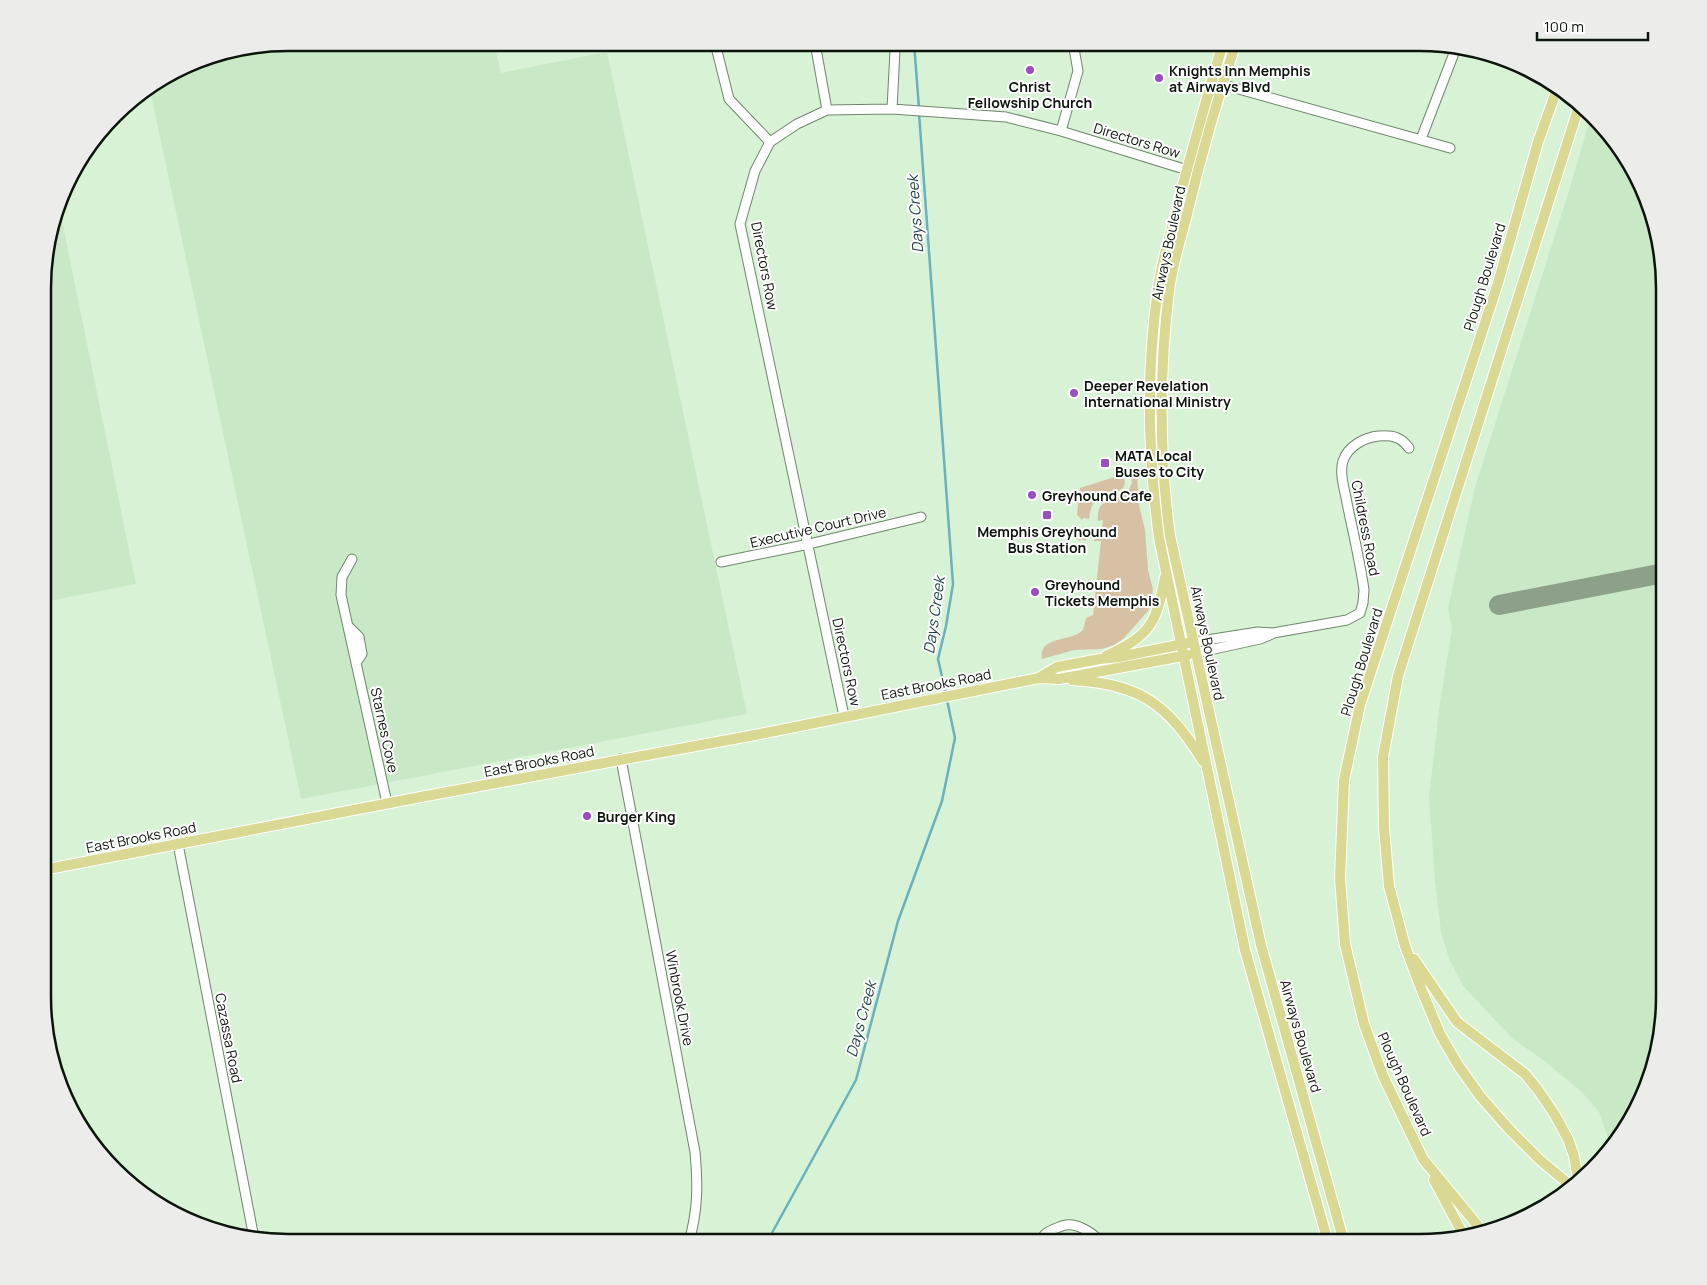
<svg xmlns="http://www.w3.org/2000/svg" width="1707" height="1285" font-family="Manrope,sans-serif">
	<rect width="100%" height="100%" fill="#d8f2d5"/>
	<!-- built -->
	<path fill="#c9e9c6" d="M288 43H494L501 73 607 52 747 714 301 799 150 90 209 56Z
		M1591 116 1639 180 1664 287V1014L1646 1091 1611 1147 1599 1112 1582 1092 1543 1060 1513 1039 1463 986 1449 959 1441 932 1435 881 1429 797 1440 702 1452 629 1448 608 1475 487 1568 194Z
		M60 211 136 584 44 602 45 255Z"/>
	<!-- green -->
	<path fill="#d7c1a4" d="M1115 472C1124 474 1127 481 1123 488 1105 502 1093 488 1089 519L1083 518 1082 520 1077 515 1080 488 1115 477Z
		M1130 474H1137L1139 505 1145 530 1148 570 1153 589 1151 603 1148 611 1123 639 1114 645 1102 649 1074 650 1042 659C1038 638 1066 641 1079 633L1083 630 1086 618 1093 615 1101 541H1094L1095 535 1102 530 1103 520 1098 521C1096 498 1111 503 1126 495L1132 483Z
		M1076 529 1081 531 1082 529 1087 532 1086 541 1081 539 1080 541 1075 538Z"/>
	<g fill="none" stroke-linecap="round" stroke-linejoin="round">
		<!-- stream -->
		<path stroke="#6ab1bd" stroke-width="2.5" d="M914 43 919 108
			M919 113 953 584 946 626 938 659 946 694
			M767 1242 856 1080 898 921 942 801 955 738 947 700"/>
		<!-- taxiway -->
		<path stroke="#8ca08a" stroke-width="20" d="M1499 605 1664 573"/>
		<defs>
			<path id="minor" d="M715 43 729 99 770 142
				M815 43 827 110
				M1217 83 1450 148
				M892 109 895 50 894 43
				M1061 131 1078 71 1073 43
				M1421 139 1456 48
				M352 559 342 577 341 595 387 803
				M721 562 809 544 921 517
				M349 627 359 637 362 654 356 663
				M1194 642 1258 632 1273 633 1347 620 1360 613 1363 603 1364 590C1360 561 1353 532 1347 503 1345 490 1339 474 1343 461 1348 446 1365 437 1379 436 1393 435 1401 437 1409 448
				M1196 653 1260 639 1272 634
				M844 716 740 224 755 171 770 142 797 124 827 110 892 109 1006 117 1061 131 1197 173
				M621 759 695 1152C698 1186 698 1209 689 1242
				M178 844 254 1238
				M1041 1242C1042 1235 1047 1232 1054 1229 1058 1228 1062 1225 1066 1225 1077 1223 1094 1233 1100 1242"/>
			<path id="major" d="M1223 43C1206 100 1190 157 1175 215 1169 239 1161 264 1158 289 1146 371 1148 455 1159 538L1245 950 1328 1242
				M1236 43C1217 99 1201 156 1187 214 1181 239 1172 265 1169 291 1159 373 1159 454 1170 536L1261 945 1344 1242
				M1106 656C1150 635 1156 625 1165 577
				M1040 677 1057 667 1100 659 1119 657 1188 643
				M1072 680C1141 684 1167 704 1203 761
				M43 870 426 796 755 735 1039 678 1059 679 1188 655
				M1414 959 1457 1022 1525 1074 1538 1090 1555 1115 1568 1139 1574 1156 1578 1179
				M1434 1180 1465 1238
				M1570 1185 1540 1160 1509 1129 1480 1096 1458 1065 1440 1034 1422 991 1405 946 1389 886 1384 828 1383 757 1398 676 1580 103
				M1483 1232 1423 1159 1383 1076 1364 1024 1345 944 1340 878 1344 780 1360 705 1498 283 1538 142 1557 89"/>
		</defs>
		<!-- minor casing -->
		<use href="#minor" stroke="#6f876c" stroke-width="11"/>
		<!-- major casing -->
		<use href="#major" stroke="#fff" stroke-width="12"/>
		<!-- minor -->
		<use href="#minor" stroke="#fff" stroke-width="9"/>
		<!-- major -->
		<use href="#major" stroke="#d9d994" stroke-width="10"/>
	</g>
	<!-- markers -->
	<g fill="#974fc3" stroke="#fff" stroke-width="2">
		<circle cx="1030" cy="70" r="5"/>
		<circle cx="1159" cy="78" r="5"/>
		<circle cx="1074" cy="393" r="5"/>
		<rect x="1100" y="458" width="10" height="10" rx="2.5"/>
		<circle cx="1032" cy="495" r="5"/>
		<rect x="1042" y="510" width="10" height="10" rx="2.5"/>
		<circle cx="1035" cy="592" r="5"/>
		<circle cx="587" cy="816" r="5"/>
	</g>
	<g text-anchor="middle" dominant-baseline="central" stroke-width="4" stroke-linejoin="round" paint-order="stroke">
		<!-- poi labels -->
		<g font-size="14" font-weight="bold" fill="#0c150b" stroke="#fff" text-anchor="start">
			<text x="1169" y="70">Knights Inn Memphis<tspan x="1169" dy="16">at Airways Blvd</tspan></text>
			<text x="1030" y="86" text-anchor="middle">Christ<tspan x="1030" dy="16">Fellowship Church</tspan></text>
			<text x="1084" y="385">Deeper Revelation<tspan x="1084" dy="16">International Ministry</tspan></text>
			<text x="1115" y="455">MATA Local<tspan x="1115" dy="16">Buses to City</tspan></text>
			<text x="1042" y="495">Greyhound Cafe</text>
			<text x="1047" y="531" text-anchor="middle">Memphis Greyhound<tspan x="1047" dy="16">Bus Station</tspan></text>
			<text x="1045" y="584">Greyhound<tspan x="1045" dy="16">Tickets Memphis</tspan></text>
			<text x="597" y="816">Burger King</text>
		</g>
		<!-- street labels -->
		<g font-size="14" fill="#0c150b" stroke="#fff">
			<text transform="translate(1137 140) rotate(17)">Directors Row</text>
			<text transform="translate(1168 243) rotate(-78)">Airways Boulevard</text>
			<text transform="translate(765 266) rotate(79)">Directors Row</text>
			<text transform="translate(1484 277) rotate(-73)">Plough Boulevard</text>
			<text transform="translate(818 527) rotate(-13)">Executive Court Drive</text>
			<text transform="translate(1366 528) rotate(79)">Childress Road</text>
			<text transform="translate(1208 643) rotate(78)">Airways Boulevard</text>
			<text transform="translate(847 662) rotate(78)">Directors Row</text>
			<text transform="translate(1361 662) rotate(-73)">Plough Boulevard</text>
			<text transform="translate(936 684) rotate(-11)">East Brooks Road</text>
			<text transform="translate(385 730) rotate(78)">Starnes Cove</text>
			<text transform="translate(539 761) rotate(-11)">East Brooks Road</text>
			<text transform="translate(141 837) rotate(-11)">East Brooks Road</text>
			<text transform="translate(680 998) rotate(79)">Winbrook Drive</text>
			<text transform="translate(1301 1036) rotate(74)">Airways Boulevard</text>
			<text transform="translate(229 1038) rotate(79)">Cazassa Road</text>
			<text transform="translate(1405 1084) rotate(66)">Plough Boulevard</text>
		</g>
		<!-- water labels -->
		<g font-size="15" font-style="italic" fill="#1c3f44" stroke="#fff">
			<text transform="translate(915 214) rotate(-94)">Days Creek</text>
			<text transform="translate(934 615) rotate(-82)">Days Creek</text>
			<text transform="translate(861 1019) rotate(-75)">Days Creek</text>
		</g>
	</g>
	<!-- crop -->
	<path d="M0 0H1707V1285H0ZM288 51H1419A237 237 0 0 1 1656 288V997A237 237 0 0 1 1419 1234H288A237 237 0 0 1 51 997V288A237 237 0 0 1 288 51Z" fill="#ececeb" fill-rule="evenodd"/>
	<path fill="none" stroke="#0c150b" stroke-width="2.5" d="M288 51H1419A237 237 0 0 1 1656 288V997A237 237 0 0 1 1419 1234H288A237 237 0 0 1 51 997V288A237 237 0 0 1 288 51Z"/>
	<!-- scale -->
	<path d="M1537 32v8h111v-8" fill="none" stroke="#0c150b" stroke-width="2.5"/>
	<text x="1544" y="32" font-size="15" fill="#0c150b" stroke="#ffffff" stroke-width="4" paint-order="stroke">100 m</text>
</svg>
